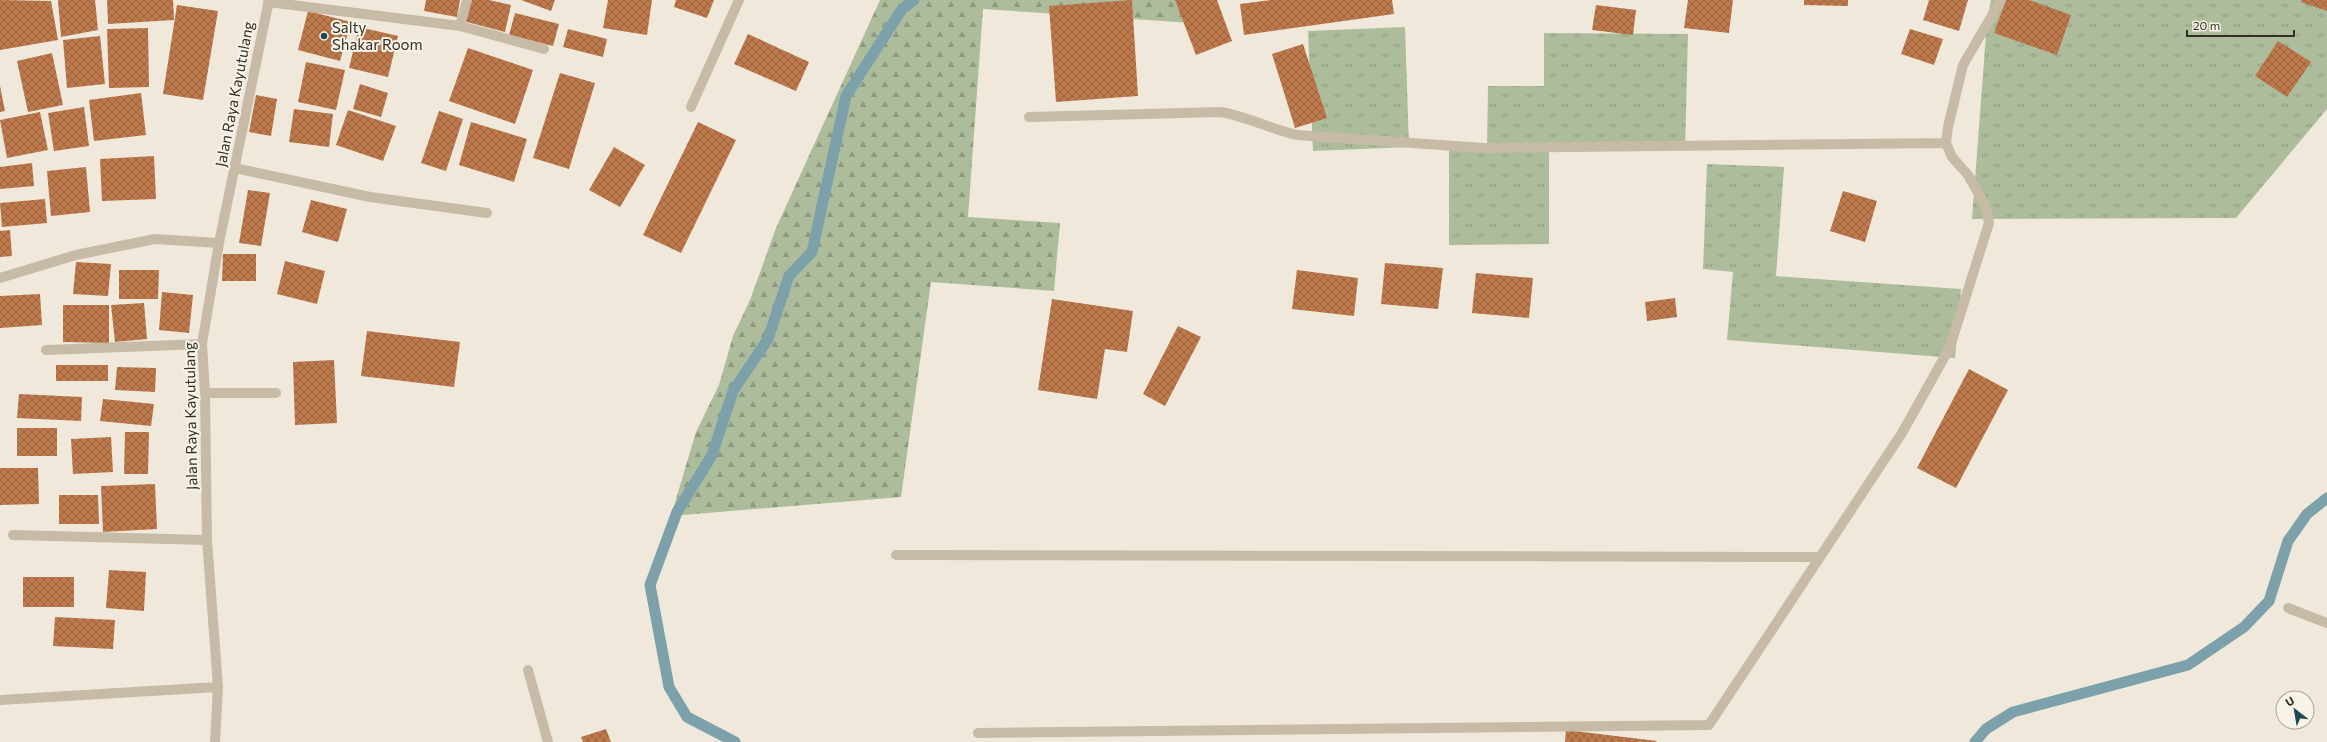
<svg xmlns="http://www.w3.org/2000/svg" width="2327" height="742" font-family="Commissioner,sans-serif">
	<defs>
		<pattern id="grass-tufts" width="24" height="20" patternUnits="userSpaceOnUse"><rect width="24" height="20" fill="#adbd9c"/><path d="M3 7l-1-3M5 7V3M7 7l1-3M15 17l-1-3M17 17v-4M19 17l1-3" fill="none" stroke="#8e9a7f"/></pattern>
		<pattern id="forest-firs" width="22" height="20" patternUnits="userSpaceOnUse"><rect width="22" height="20" fill="#adbd9c"/><path d="M5 1l3.5 6h-7zM16 11l3.5 6h-7z" fill="#8e9a7f"/></pattern>
		<pattern id="building-cross-hatch" width="8" height="8" patternUnits="userSpaceOnUse"><rect width="8" height="8" fill="#bd794c"/><path d="M0 0l8 8M0 8l8-8" fill="none" stroke="#9a643f"/></pattern>
	</defs>
	<rect width="100%" height="100%" fill="#f0e9db"/>
	<!-- grass -->
	<path fill="url(#grass-tufts)" d="M1991 0H2327V109L2236 218 1972 219 1987 21Z
		M1405 27 1409 147 1313 151 1308 31Z
		M1544 33 1688 34 1685 150 1549 146V244L1449 245V148L1487 147 1488 86H1544Z
		M1707 164 1784 167 1776 276 1961 289 1955 358 1727 340 1733 272 1703 269Z"/>
	<!-- forest -->
	<path fill="url(#forest-firs)" d="M880 0H1209L1207 24 983 9 968 217 1060 223 1054 291 931 282 901 497 671 516 696 432 719 385 733 336 750 300 776 228Z"/>
	<g fill="none" stroke-linecap="round" stroke-linejoin="round">
		<!-- stream -->
		<path stroke="#7ca1aa" stroke-width="11" d="M735 742 687 717 669 687 650 585 677 512 712 455 733 391 768 339 789 276 812 252 846 96 902 9 914 0
			M1975 742 1986 729 2013 712 2188 665 2244 627 2269 601 2288 541 2307 514 2327 498"/>
	</g>
	<!-- building -->
	<path fill="url(#building-cross-hatch)" d="M0 0 51 1 58 40 0 50Z
		M58 0H95L98 30 61 37Z
		M107 0H173L174 20 108 24Z
		M426 0H460L457 17 424 11Z
		M468 0H489L511 5 505 32 463 21Z
		M521 0H555L551 11Z
		M608 0H652L647 35 603 28Z
		M676 0H714L707 18 674 7Z
		M1132 0 1138 96 1056 102 1049 6Z
		M1175 0H1217L1232 41 1196 55Z
		M1271 0H1392L1394 14 1244 35 1240 4Z
		M1688 0H1733L1729 33 1684 28Z
		M1804 0H1848V6L1804 5Z
		M1929 0H1968L1959 31 1923 20Z
		M2006 0H2029L2071 15 2057 55 1994 33Z
		M2302 0H2327V11L2301 2Z
		M177 5 218 11 203 100 163 94Z
		M1596 5 1636 10 1633 35 1592 30Z
		M308 11 351 22 340 61 298 50Z
		M515 13 559 24 553 46 509 35Z
		M359 27 398 36 388 77 349 68Z
		M148 28 149 87 109 88 107 29Z
		M568 29 607 39 603 57 563 47Z
		M1910 29 1943 39 1934 65 1901 54Z
		M748 34 809 62 796 91 734 64Z
		M100 36 105 84 67 88 63 40Z
		M2278 41 2311 62 2287 97 2255 76Z
		M1303 44 1327 118 1295 128 1272 54Z
		M468 48 533 70 515 124 449 101Z
		M52 53 63 105 28 112 17 61Z
		M306 62 345 70 336 110 298 102Z
		M560 73 595 83 569 169 533 158Z
		M360 84 388 93 381 117 353 109Z
		M0 86 5 111 0 112Z
		M141 93 146 135 94 141 89 100Z
		M256 95 277 99 271 136 249 132Z
		M84 107 89 146 54 151 48 113Z
		M294 109 333 114 329 147 289 142Z
		M348 110 396 126 383 161 336 145Z
		M439 111 463 119 446 171 421 163Z
		M40 112 48 150 7 158 0 120Z
		M471 122 527 139 514 182 459 165Z
		M698 122 736 140 681 253 643 235Z
		M614 147 645 165 620 207 589 190Z
		M154 156 156 199 102 201 100 159Z
		M32 163 34 186 0 189V167Z
		M86 167 90 212 51 216 47 171Z
		M248 190 270 193 261 246 239 243Z
		M1843 191 1877 201 1865 242 1830 231Z
		M45 199 47 223 2 227 0 203Z
		M311 200 347 209 338 242 302 232Z
		M10 230 12 256 0 257V231Z
		M223 254H256V281H222Z
		M285 261 325 271 317 304 277 294Z
		M76 262 111 264 108 296 73 294Z
		M1385 263 1443 268 1438 309 1381 304Z
		M119 270H159L158 299H119Z
		M1297 270 1358 278 1354 316 1292 309Z
		M1476 273 1533 278 1529 318 1472 313Z
		M162 292 193 295 189 333 159 330Z
		M40 294 42 325 0 328V296Z
		M1675 298 1677 317 1647 321 1645 302Z
		M1052 299 1133 311 1127 352 1105 349 1097 399 1038 390Z
		M144 303 147 339 115 342 111 305Z
		M63 305H109V343L63 342Z
		M1178 326 1201 337 1165 406 1143 394Z
		M367 331 460 342 454 387 361 376Z
		M334 360 337 423 295 425 293 362Z
		M56 365H108V381H56Z
		M117 367 156 368 155 392 115 390Z
		M1969 369 2008 390 1956 488 1917 468Z
		M19 394 82 397 81 421 17 418Z
		M103 399 154 404 151 426 100 421Z
		M17 428H57V456H17Z
		M125 432H149L148 474H124Z
		M111 437 113 472 73 474 71 439Z
		M0 468H38L39 504 0 505Z
		M155 484 157 529 103 532 101 486Z
		M59 495H98L99 524H59Z
		M109 570 146 572 144 611 106 608Z
		M23 577H74V607H23Z
		M55 617 115 620 113 649 53 646Z
		M606 729 611 742H583L581 737Z
		M1566 730 1657 741 1656 742H1565Z"/>
	<g fill="none" stroke-linecap="round" stroke-linejoin="round">
		<!-- minor -->
		<path stroke="#c7bba8" stroke-width="10" d="M268 2 460 26 467 0
			M460 26 544 49
			M691 107 739 0
			M1029 117 1221 112C1248 117 1271 129 1297 135L1484 148 1946 143
			M235 168 370 197 487 213
			M0 278 76 255 155 239 219 243
			M46 350 202 344
			M205 393H276
			M13 535 207 540
			M896 555 1818 557
			M2288 608 2327 623
			M528 670 548 742
			M0 700 218 687
			M978 733 1709 725 1902 433 1950 347 1989 223 1985 205 1968 175 1952 157 1946 143 1948 127 1963 65 2001 0
			M215 742 218 687 207 540 205 393 202 344 219 243 269 0"/>
	</g>
	<!-- markers -->
	<circle fill="#204752" stroke="#f8f3e7" stroke-width="1.5" cx="324" cy="36" r="4"/>
	<g text-anchor="middle" dominant-baseline="central" stroke-width="4" stroke-linejoin="round" paint-order="stroke">
		<!-- poi labels -->
		<g font-size="15" fill="#342d28" stroke="#f8f3e7" text-anchor="start">
			<text x="332" y="27">Salty<tspan x="332" dy="17">Shakar Room</tspan></text>
		</g>
		<!-- street labels -->
		<g font-size="15" fill="#342d28" stroke="#f8f3e7">
			<text transform="translate(234 94) rotate(-79)">Jalan Raya Kayutulang</text>
			<text transform="translate(190 416) rotate(-91)">Jalan Raya Kayutulang</text>
		</g>
	</g>
	<!-- north arrow -->
	<g transform="translate(2295 710) rotate(329)"><circle r="19" fill="#f8f3e7" stroke="#aaa49b"/>
	<path d="M0-3L7 15L0 10L-7 15Z" fill="#204752"/>
	<text y="-6" font-size="11" font-weight="bold" text-anchor="middle" fill="#342d28">U</text>
	</g>
	<!-- scale -->
	<path d="M2187 30v6h107v-6" fill="none" stroke="#342d28" stroke-width="2"/>
	<text x="2193" y="30" font-size="12" fill="#342d28" stroke="#f8f3e7" stroke-width="3" paint-order="stroke">20 m</text>
</svg>
